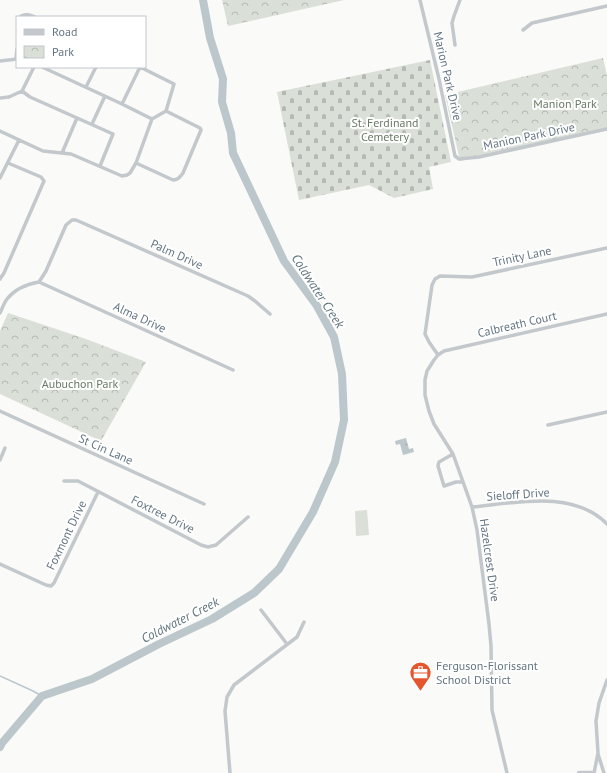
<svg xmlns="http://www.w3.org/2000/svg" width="607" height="773" font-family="'PT Sans',sans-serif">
	<defs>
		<pattern id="cemetery-stones" width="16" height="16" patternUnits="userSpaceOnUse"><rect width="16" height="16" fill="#dadfd7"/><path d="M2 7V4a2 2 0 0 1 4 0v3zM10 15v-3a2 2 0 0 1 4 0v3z" fill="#b4b9b4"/></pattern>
		<pattern id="park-crowns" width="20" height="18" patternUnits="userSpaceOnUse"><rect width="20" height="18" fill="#dadfd7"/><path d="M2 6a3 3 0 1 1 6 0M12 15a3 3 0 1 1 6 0" fill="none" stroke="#b4b9b4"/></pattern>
		<pattern id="water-ripples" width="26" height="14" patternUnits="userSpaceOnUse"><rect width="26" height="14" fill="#bbc7cb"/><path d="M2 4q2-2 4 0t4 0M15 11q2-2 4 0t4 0" fill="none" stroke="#9ca6aa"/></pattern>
	</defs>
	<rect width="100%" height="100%" fill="#fafaf8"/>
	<!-- cemetery -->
	<path fill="url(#cemetery-stones)" d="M430 60 451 162 429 167 433 189 394 198 369 185 299 200 277 92Z"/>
	<!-- park -->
	<path fill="url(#park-crowns)" d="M222 0H344L228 26Z
		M603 58 607 76V129L460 161 445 95Z
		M8 313 86 339 146 362 101 441 0 394V331Z"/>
	<!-- garden -->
	<path fill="#dadfd7" d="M367 510 369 535 356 536 355 511Z"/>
	<!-- water -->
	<path fill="url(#water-ripples)" d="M406 438 409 449 413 448 414 452 403 455 400 444 396 445 395 441Z"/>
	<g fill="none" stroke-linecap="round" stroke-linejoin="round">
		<!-- stream -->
		<path stroke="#bbc7cb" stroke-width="1.5" d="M0 676 33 691 42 696"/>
		<!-- river -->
		<path stroke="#bbc7cb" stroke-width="8" d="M0 747 2 743 42 696 92 679 159 644 212 619 254 593 279 569 313 512 335 462 344 420 342 374 334 337 317 306 284 261 233 153 231 133 222 102 223 79 210 38 203 0"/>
		<!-- minor -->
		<path stroke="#c3c8cc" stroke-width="3.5" d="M420 0 439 79 455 156 459 159 479 157 607 129
			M20 17 21 16C26 14 29 14 35 17
			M523 30 532 23 607 6
			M455 45 452 23 454 16 460 0
			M16 58 17 49
			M0 61 17 59
			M140 67 174 84 166 111 152 119
			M86 87 96 67
			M22 91 30 97 113 134 100 166
			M0 98 9 97 22 91 34 67
			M122 104 140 67
			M92 124 105 96
			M0 131 43 151 71 154 122 176 127 175 130 173 136 163 152 119 122 104 42 67
			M62 153 77 118
			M136 163 173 180C178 180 180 177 183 173L201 130 200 128 166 111
			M0 178 19 140
			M0 279 4 273 44 181 41 177 8 163
			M39 282 233 370
			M0 313C2 309 4 303 7 299 15 289 27 284 39 282L46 271 66 225 72 220H76L248 296 255 301 270 314
			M438 355 429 342 425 334 432 285 435 279 440 276 472 277 607 248
			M0 411 204 504
			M548 425 607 412
			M453 454 439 462 438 466 444 486 456 482H463
			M0 460 5 448
			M64 481H78L201 545 208 547 216 545 248 517
			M472 507C515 503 573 489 607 524
			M0 564 46 585 51 586 54 583 98 492
			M261 610 287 644
			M598 754 604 773
			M230 773 225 711 227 697 234 685 297 637 304 622
			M507 773 492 710 491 646 489 624 477 530 472 507 453 454 434 424 429 411 425 395V380L427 371 434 360 438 355 444 351 607 314
			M594 773 598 753 596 721 599 703 607 680"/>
		<!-- tertiary -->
		<path stroke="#c3c8cc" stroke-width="4.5" d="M579 773H591"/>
	</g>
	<!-- icons -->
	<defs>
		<symbol id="office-pin" viewBox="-11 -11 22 30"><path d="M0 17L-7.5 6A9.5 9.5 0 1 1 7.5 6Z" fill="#e4572e" stroke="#fff"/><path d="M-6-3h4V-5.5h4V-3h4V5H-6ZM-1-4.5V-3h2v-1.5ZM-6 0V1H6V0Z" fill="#fff"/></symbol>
	</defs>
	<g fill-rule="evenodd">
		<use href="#office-pin" x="408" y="660" width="25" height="34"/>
	</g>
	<g text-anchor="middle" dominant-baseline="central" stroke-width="4" stroke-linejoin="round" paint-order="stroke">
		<!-- street labels -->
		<g font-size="12" fill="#657683" stroke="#fff">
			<text transform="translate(448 76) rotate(77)">Marion Park Drive</text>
			<text transform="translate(529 136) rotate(-12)">Manion Park Drive</text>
			<text transform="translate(177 254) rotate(24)">Palm Drive</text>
			<text transform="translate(522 256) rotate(-12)">Trinity Lane</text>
			<text transform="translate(140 317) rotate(25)">Alma Drive</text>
			<text transform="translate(517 324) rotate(-13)">Calbreath Court</text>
			<text transform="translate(106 449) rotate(24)">St Cin Lane</text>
			<text transform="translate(518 494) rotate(-4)">Sieloff Drive</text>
			<text transform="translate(163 514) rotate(27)">Foxtree Drive</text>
			<text transform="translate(66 535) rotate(-64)">Foxmont Drive</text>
			<text transform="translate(490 560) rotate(82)">Hazelcrest Drive</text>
		</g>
		<!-- park labels -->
		<g font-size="12" fill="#687a64" stroke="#fff">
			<text x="565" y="103">Manion Park</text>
			<text x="385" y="122">St. Ferdinand<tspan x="385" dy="14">Cemetery</tspan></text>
			<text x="80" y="383">Aubuchon Park</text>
		</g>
		<!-- poi labels -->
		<g font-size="12" fill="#657683" stroke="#fff" text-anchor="start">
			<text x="436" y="665">Ferguson-Florissant<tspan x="436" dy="14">School District</tspan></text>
		</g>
		<!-- water labels -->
		<g font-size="13" font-style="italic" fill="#60757c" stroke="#fff">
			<text transform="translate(318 291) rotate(57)">Coldwater Creek</text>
			<text transform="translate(180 620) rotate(-27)">Coldwater Creek</text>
		</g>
	</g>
	<!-- legend -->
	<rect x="16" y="16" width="130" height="52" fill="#ffffff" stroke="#c1c8cd"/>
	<rect x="24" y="29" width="20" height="6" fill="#c3c8cc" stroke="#c1c8cd"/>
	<text x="52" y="36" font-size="12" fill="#657683">Road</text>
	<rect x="24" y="46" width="20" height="12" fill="url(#park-crowns)" stroke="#c1c8cd"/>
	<text x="52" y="56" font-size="12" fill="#657683">Park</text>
</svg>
